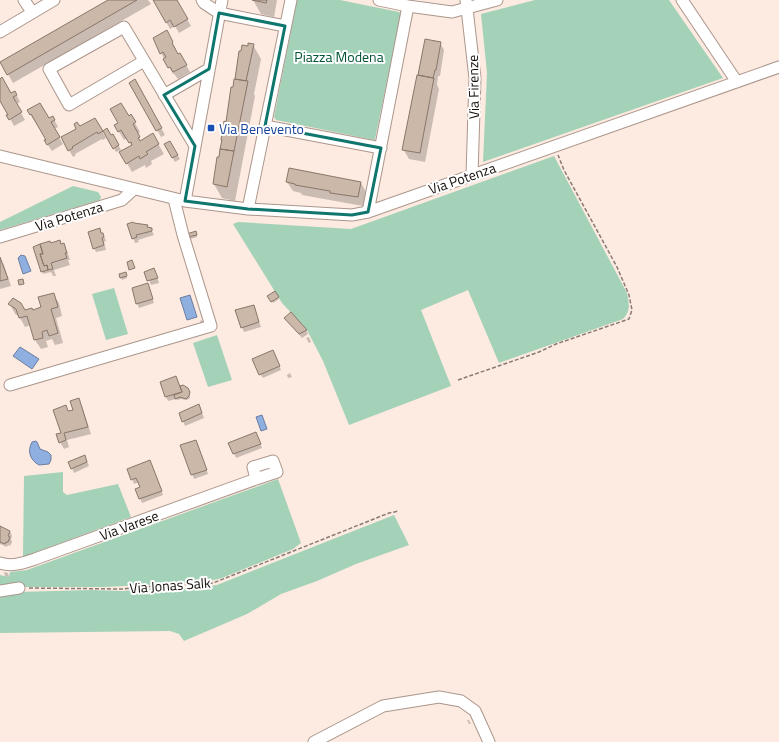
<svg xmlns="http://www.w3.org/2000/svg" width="779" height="742" font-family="'Titillium Web',sans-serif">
	<rect width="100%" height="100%" fill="#fdeae0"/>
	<!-- green -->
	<path fill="#a3d2b8" d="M297 0H340L399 12 401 14 375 139 374 140 276 120 274 117Z
		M535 0H669L723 78 483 162 487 73 481 14Z
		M554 156 627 293C629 304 631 311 623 319L499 363 468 290 421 310 451 386 349 425 323 361 307 330 282 303 233 224 238 222 351 229Z
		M73 186 98 192 101 197 100 200 0 230V222Z
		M114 288 128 334 106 340 92 294Z
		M217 335 232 380 208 387 193 343Z
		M63 472V492L67 495 118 484 131 517 23 557 24 476Z
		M278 479 301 543 293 549 222 578 206 582 104 587H0V575L9 577 10 572 27 570Z
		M394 515 409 545 356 564 317 581 281 594 247 614 184 641 179 634 170 631 0 633V595L18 592 92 590 123 591 143 589 203 587 217 585Z"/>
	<!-- water -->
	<path fill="#90afe1" stroke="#6b7ea0" d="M21 255 25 256 31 271 23 274 18 258Z
		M190 295 197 317 187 320 180 298Z
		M20 347 39 359 32 369 13 356Z
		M262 415 267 429 261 431 256 417Z
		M36 441 37 442 40 449 48 452 51 455V460L49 464 39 465C30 460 27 451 32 442Z"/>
	<!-- shadow -->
	<path fill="#0003" d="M110 0H148L151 4 13 83 1 62Z
		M154 0H176L191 26 179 33 175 26 170 29Z
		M253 0H277L274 17 261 14Z
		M166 31 176 49 175 50 178 56 180 54 190 72 178 79 174 74H173L161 53Z
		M426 40 440 43 444 50 440 76H438L437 85 439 89 425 162 409 159 403 149Z
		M253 45 261 59 254 94 255 96 235 201 222 198 214 184 237 72 248 47Z
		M0 80 11 94 15 92 20 102 16 104 25 120 14 126 0 99Z
		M135 80 165 135 161 137 131 83Z
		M28 111 49 119 53 117 58 127 54 129 63 144 52 151 45 141 47 140Z
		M131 116 140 132 137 134 141 141 153 135 164 154 151 161 152 164 146 168 145 165 132 172 121 153 132 146 127 138 124 140 115 125Z
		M95 119 106 138 103 140 102 139 75 154 76 155 73 157 62 138Z
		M104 131 111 136 113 135 121 150 116 152Z
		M170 142 180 159 175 162 165 145Z
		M287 182 361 183 366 192 363 206 302 195 301 193 293 191Z
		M128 225 147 226 148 228 151 229 154 235 138 240 139 242 135 243Z
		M99 229 105 238 106 241 104 242 106 250 96 252 94 248Z
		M196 232 197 237 190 239 189 237Z
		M59 241 67 251 70 260H68L70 265 54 270 56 276H53L51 272 43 274 34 247Z
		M0 258 4 265 11 286 0 289Z
		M154 269 159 283 151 285 146 272Z
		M120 274 126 275 127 278 122 280Z
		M147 284 154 303 139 308 137 303Z
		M274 292 279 299 273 303 268 296Z
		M53 294 59 303 62 316 56 318 63 343 55 345 52 339 46 341 48 347 41 349 35 340 31 325 25 327 19 316 15 314 10 304 24 311H33L42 308Z
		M253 306 261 327 244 332 242 327Z
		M285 318 306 330 308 334 302 338Z
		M201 320 204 322 203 325 200 322Z
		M309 337 311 342 309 343 306 338Z
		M275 355 281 370 263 378 260 374Z
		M290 373 292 377 288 378 287 375Z
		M176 377 180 387 183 386 189 391 190 398 187 400 181 399 177 400 176 399 168 401 166 397 161 382Z
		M78 400 82 406 91 434 67 440 69 447 64 449 60 442 66 407 69 412 74 410Z
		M201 410 204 418 185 426 183 421Z
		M258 438 262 448 236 458 230 443Z
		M198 445 208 474 194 479 181 446Z
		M87 461 89 466 74 473 72 468Z
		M150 461 163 495 142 503 136 489 141 488 139 482 134 484 132 479Z
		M0 527 10 531 12 536 11 539 12 542 10 546 8 545 7 547 0 544Z
		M4 572 8 573 9 577 5 576Z
		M467 720H469L471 724H469Z"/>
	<!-- building -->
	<path fill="#cbb8a9" stroke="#89776a" d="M108 0H137L7 75 0 62Z
		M153 0H177L188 19 174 27 170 20 166 23Z
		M252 0H267L266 3Z
		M167 30 173 42 172 43 178 54 180 53 187 65 173 72 170 67 168 68 163 59 166 57 163 52 160 54 153 38Z
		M425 39 441 42 436 70H435L433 78 418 75Z
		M248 43 254 44 246 81 235 79 239 51H241L242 45 248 46Z
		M417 75 434 78 420 153 402 150Z
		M2 77 11 93 15 91 17 95 13 97 22 112 9 120 6 115H8L0 101V79Z
		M135 79 162 128 156 131 129 83Z
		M234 79 248 81 234 151 220 149 222 140H221L224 121 226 122 231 87H233Z
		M40 103 49 118 53 116 55 120 51 122 60 137 47 145 44 140H46L31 114 30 115 27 110Z
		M121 103 129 116 131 114 136 122 133 124 140 137 138 138 140 141 153 133 159 144 146 152 148 154 140 159 139 156 126 164 119 152 132 145 131 142 129 143 121 130 118 132 114 125 118 123 110 109Z
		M95 118 103 131 98 134 97 132 72 147 73 148 68 151 61 137 76 129 74 124 77 122 80 126Z
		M107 128 111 135 113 134 119 145 113 149 103 131Z
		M170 141 178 155 172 158 164 144Z
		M220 149 234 151 227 187 213 184 217 157H219Z
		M289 168 361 182 358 197 330 193V191L295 185V184L286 182Z
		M133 222 134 223 148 225 147 227 152 228V231L136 235 137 237 132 239 127 224Z
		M100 228 101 233H103L104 237 102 238 104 245 93 249 88 232Z
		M196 231 197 235 188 237 187 234Z
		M60 240 61 244 64 243 67 253H65L67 258 51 263 53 269 48 270 47 265 44 266 40 254H43L40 244 50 241 51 243Z
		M40 244 43 254H40L44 266 47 265 48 270 41 272 33 247Z
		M0 257 8 279 0 281Z
		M132 260 135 268 129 270 127 262Z
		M154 268 158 278 147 281 144 272Z
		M126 272 127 276 120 278 119 274Z
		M23 279 24 284 19 285 18 280Z
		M148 283 153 299 136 304 132 288Z
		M275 291 279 297 271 302 267 296Z
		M54 293 58 307 51 309 58 333 49 336 47 330 42 332 43 338 34 340 27 316 19 318 16 309 8 304 13 298 21 303 25 310 32 308 33 310 41 307 38 297Z
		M254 305 259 322 241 328 235 310Z
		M291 312 307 330 299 334 284 318Z
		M273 350 280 366 259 375 252 359Z
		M176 376 182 392 165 397 160 382Z
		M183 385 188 388 190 392 189 396 186 399 180 397 175 399 174 395 182 392 180 386Z
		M79 398 88 427 64 433 66 440 59 443 56 434 61 433 53 410 66 405 68 411 73 410 70 401Z
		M199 404 202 413 182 422 179 413Z
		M256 432 261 444 233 454 228 443Z
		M196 440 207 470 191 475 180 445Z
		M85 455 87 462 71 469 68 462Z
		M150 460 162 491 139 499 135 489 140 487 136 478 131 480 127 469Z
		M0 526 10 531 8 536 10 537 8 542H6L5 544 0 542Z"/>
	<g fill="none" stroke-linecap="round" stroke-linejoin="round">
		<defs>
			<path id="minor" d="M24 0 32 12
				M202 0 204 3 219 13 285 26
				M379 0 408 6 452 12 497 0
				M466 0 475 78 472 175
				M682 0 737 82
				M0 32 54 0
				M144 61 69 105 49 69 124 27 195 146
				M164 95 209 69
				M265 126 381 148
				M0 156 185 201 248 209 352 215 368 212 779 67
				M185 201 222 0
				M248 209 291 0
				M368 212 408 6
				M0 237 122 200 134 189
				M10 385 211 326 183 235 174 199
				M0 563C12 567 23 563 35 559L256 479 277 472 273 461 253 467 256 479
				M0 591 19 588
				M314 742 383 706 439 697 461 701 475 711 489 742"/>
		</defs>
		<!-- minor casing -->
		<use href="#minor" stroke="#ab968b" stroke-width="13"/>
		<!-- path -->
		<path stroke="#887b74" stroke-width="1.5" stroke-dasharray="4 2" stroke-linecap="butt" d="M458 380 539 352 556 344 629 319 632 310 629 295 617 267 564 170 558 155
			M29 588 122 589 142 587 213 583 389 513 399 511"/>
		<!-- minor -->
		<use href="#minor" stroke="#fff" stroke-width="11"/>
	</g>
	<!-- marked area -->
	<path fill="none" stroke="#0f766e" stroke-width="3" stroke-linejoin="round" d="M219 13 285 26 265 126 381 148 368 212 352 215 248 209 185 201 195 146 164 95 209 69Z"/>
	<!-- markers -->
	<rect fill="#1a4fb4" stroke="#fff" stroke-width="1.5" x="207" y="124" width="8" height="8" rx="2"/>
	<g text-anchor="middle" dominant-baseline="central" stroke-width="4" stroke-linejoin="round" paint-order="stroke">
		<!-- park labels -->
		<g font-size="14" fill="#015334" stroke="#fff">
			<text x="339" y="56">Piazza Modena</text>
		</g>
		<!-- street labels -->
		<g font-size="14" fill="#140d09" stroke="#fff">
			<text transform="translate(473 87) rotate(-91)">Via Firenze</text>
			<text transform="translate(462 178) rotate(-19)">Via Potenza</text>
			<text transform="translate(69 216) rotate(-17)">Via Potenza</text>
			<text transform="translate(129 525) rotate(-20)">Via Varese</text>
			<text transform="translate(170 585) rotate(-4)">Via Jonas Salk</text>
		</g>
		<!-- transit labels -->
		<g font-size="14" fill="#164399" stroke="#fff" text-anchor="start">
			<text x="219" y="128">Via Benevento</text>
		</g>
	</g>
</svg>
